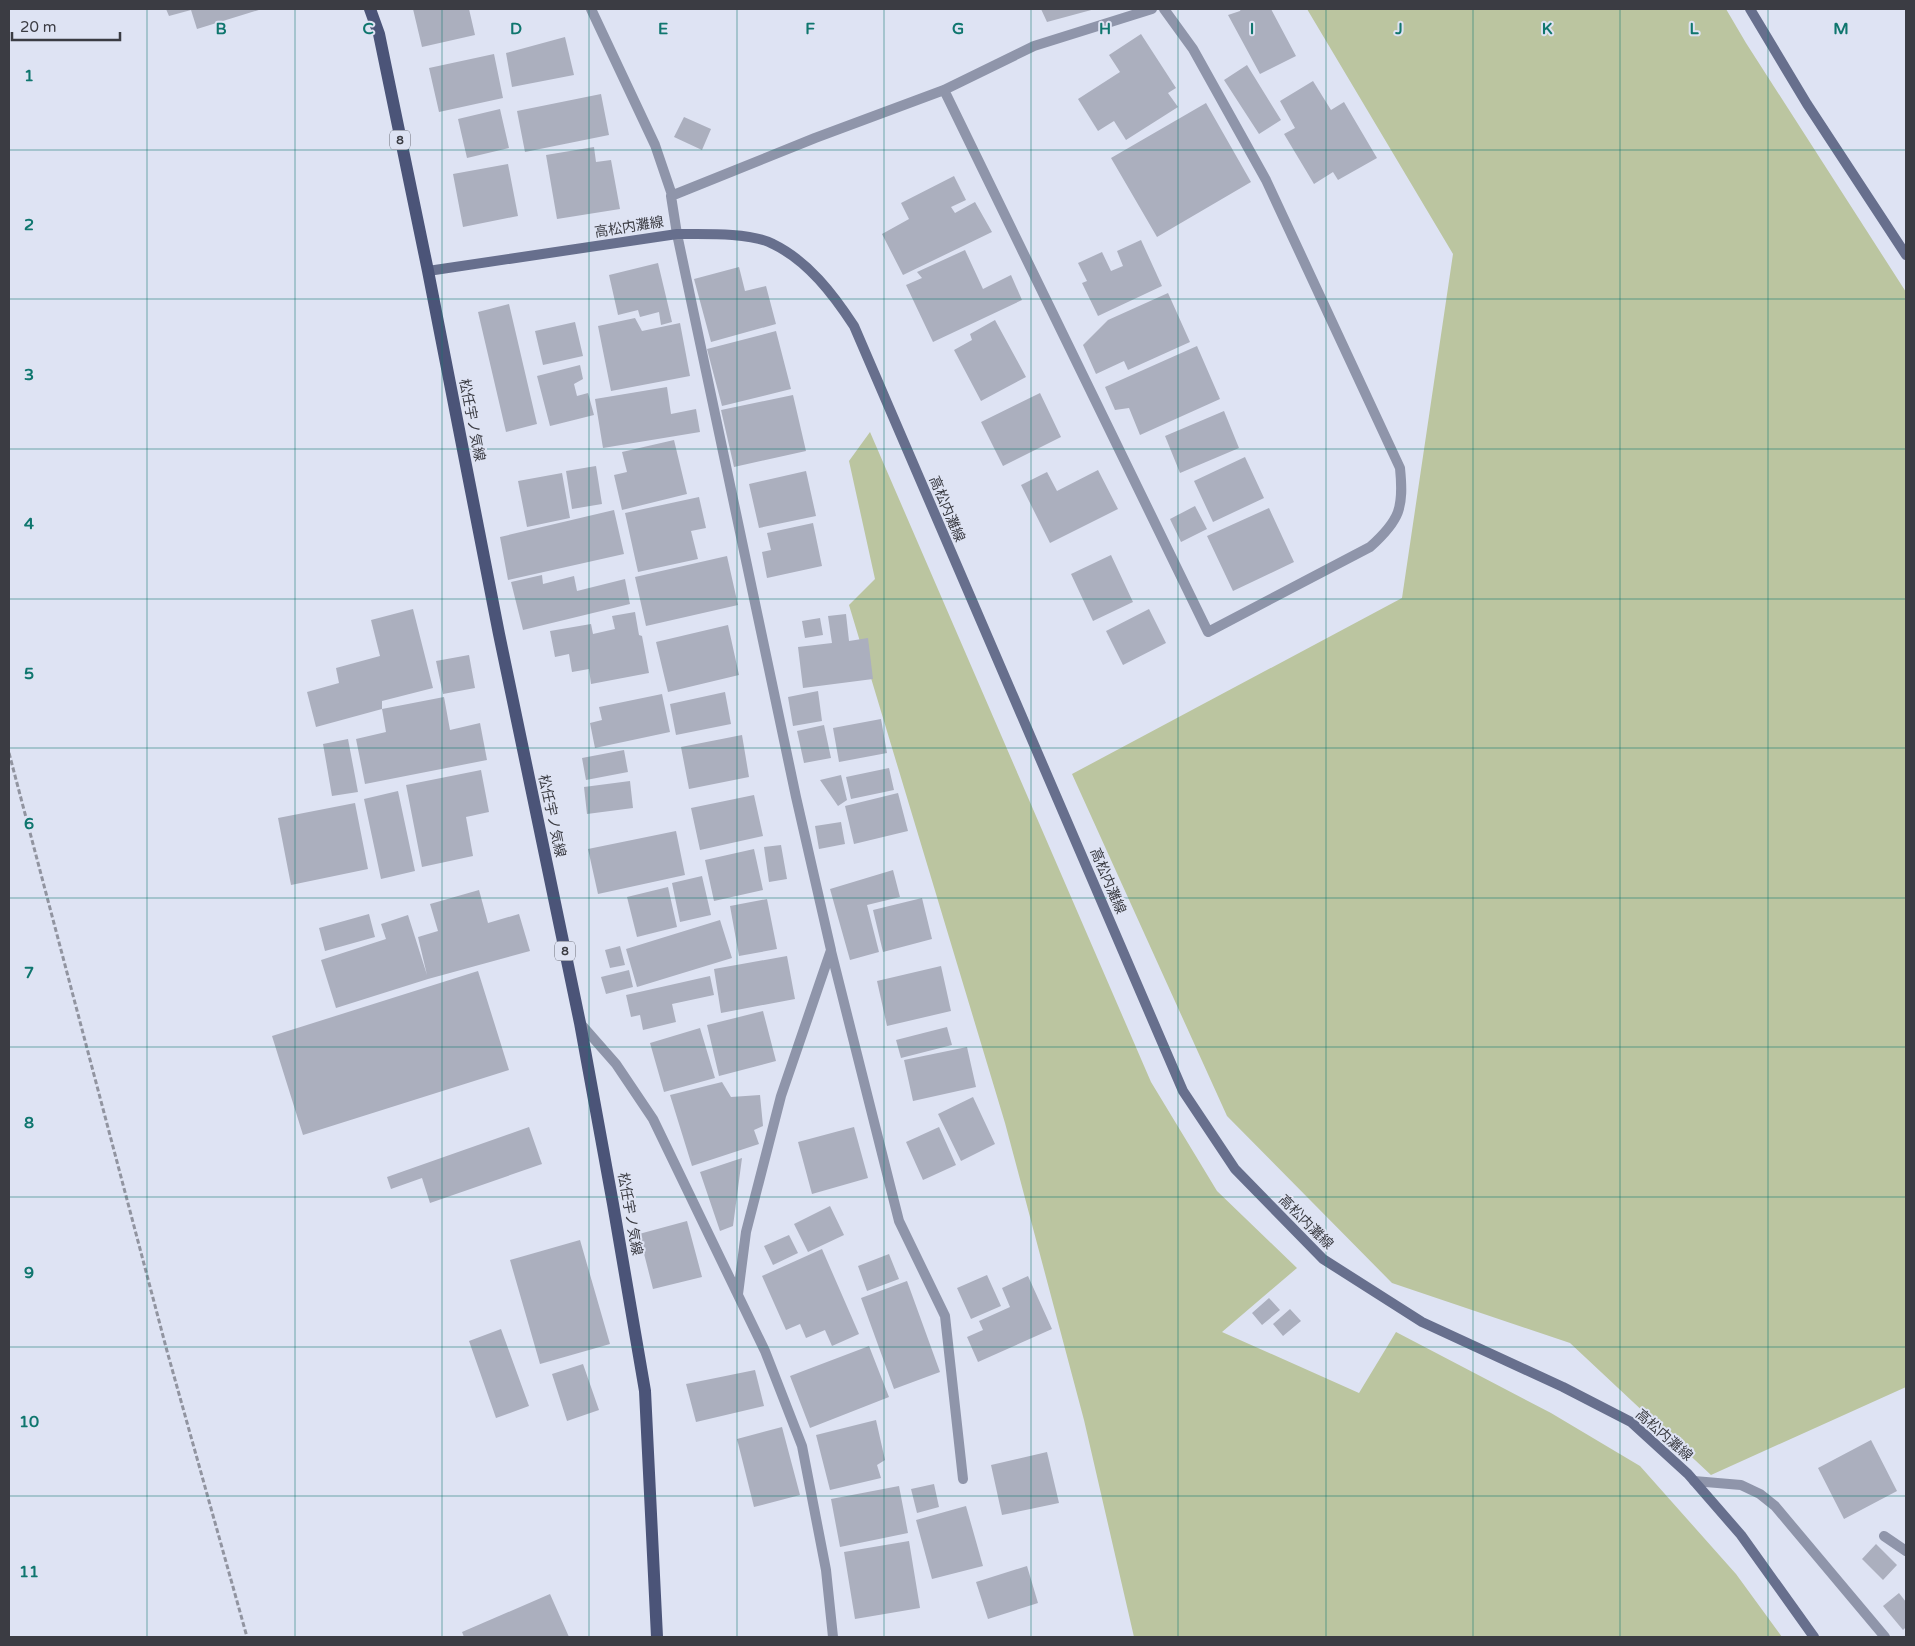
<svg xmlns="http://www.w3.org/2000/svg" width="1915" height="1646" font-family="'Varela Round','Noto Sans JP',sans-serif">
	<rect width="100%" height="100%" fill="#dee3f3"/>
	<!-- green -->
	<path fill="#bbc5a0" d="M1307 9H1726L1746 43 1906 292V1387L1711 1475 1570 1343 1392 1283 1227 1116 1072 774 1402 598 1453 254Z
		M870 432 1151 1082 1217 1191 1297 1268 1222 1332 1359 1393 1396 1332 1551 1413 1640 1466 1736 1574 1782 1637H1134L1084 1420 1005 1123 849 605 875 579 849 461Z"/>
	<!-- building -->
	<path fill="#abafbe" d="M166 9H262L197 29 191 10 169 16Z
		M413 9H469L475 35 422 47Z
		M1041 9H1095L1047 22Z
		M1241 9H1271L1296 56 1260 74 1228 15 1240 11Z
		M1141 34 1176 88 1168 93 1178 107 1126 140 1114 121 1098 131 1078 99 1120 72 1109 55Z
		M565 37 574 75 512 87 506 53Z
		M494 54 503 98 439 112 429 68Z
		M1247 65 1281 120 1259 134 1224 80Z
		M1313 81 1331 110 1344 102 1377 158 1338 180 1333 172 1314 184 1284 134 1295 128 1280 101Z
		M601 94 609 135 525 152 517 111Z
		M1206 103 1251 182 1157 237 1111 158Z
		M500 109 509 148 467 158 458 119Z
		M684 117 711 129 702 150 674 137Z
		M594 147 596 162 611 160 620 209 557 219 546 155Z
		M508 164 518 216 463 227 453 174Z
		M954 176 966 200 951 207 955 213 975 202 992 232 903 275 882 234 909 219 901 203Z
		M1141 240 1162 286 1098 316 1082 283 1087 281 1078 263 1102 252 1111 271 1123 266 1117 251Z
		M965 250 983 289 1011 275 1022 300 933 342 906 285 922 278 917 272Z
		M658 263 672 322 661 325 659 312 640 317 638 310 618 315 609 275Z
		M739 267 745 291 766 286 776 324 711 342 694 279Z
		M1168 293 1190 342 1128 370 1124 361 1096 374 1083 345 1108 320Z
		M509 304 537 424 506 432 478 312Z
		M635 318 642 331 680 323 690 376 611 391 598 326Z
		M995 320 1026 377 981 401 954 350 972 340 970 334Z
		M575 322 583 356 543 365 535 331Z
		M776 331 791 389 722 406 707 349Z
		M1197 346 1220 399 1140 435 1129 408 1115 410 1105 387Z
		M580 365 583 379 574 384 577 396 588 393 594 415 550 426 537 376Z
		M667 387 671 414 696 409 700 432 603 448 595 399Z
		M1040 393 1061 437 1003 466 981 422Z
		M793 395 806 451 734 467 721 410Z
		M1224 411 1239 448 1180 473 1165 436Z
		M674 440 687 494 622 510 614 475 627 472 622 452Z
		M1245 457 1264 498 1213 522 1194 481Z
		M596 466 602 504 572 509 566 471Z
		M1098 470 1118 509 1050 543 1021 485 1047 472 1057 491Z
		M806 471 816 516 759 528 749 484Z
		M562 473 570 518 527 527 518 481Z
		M699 497 706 528 691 531 698 559 638 572 625 513Z
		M1195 506 1207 529 1181 542 1170 519Z
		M1269 508 1294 562 1233 591 1207 536Z
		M614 510 624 554 508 580 500 537Z
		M813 523 822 566 767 578 762 552 771 550 767 533Z
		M1111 555 1133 602 1093 621 1071 574Z
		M727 556 738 605 646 626 635 577Z
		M542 575 543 584 574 576 577 591 625 579 630 604 523 630 511 582Z
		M413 609 433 688 382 701V709L444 697 450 730 480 723 487 760 365 784 356 739 386 732 382 709 316 727 307 692 339 683 336 668 380 656 371 620Z
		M1149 609 1166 643 1123 665 1106 631Z
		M635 612 639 635 642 636 649 673 591 684 589 669 572 672 569 654 555 657 550 631 591 624 593 634 615 629 612 616Z
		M846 614 849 641 868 638 873 679 803 688 798 647 832 643 828 616Z
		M820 618 823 635 805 638 802 621Z
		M728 625 739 675 668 692 656 642Z
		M469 655 475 688 443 694 436 661Z
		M818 691 822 721 793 726 788 697Z
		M725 692 731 724 676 735 670 704Z
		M662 694 670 732 595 748 590 723 602 720 599 707Z
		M881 719 887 753 839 762 833 728Z
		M824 725 831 758 804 763 797 731Z
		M742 735 749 777 689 789 681 747Z
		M348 739 358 792 332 796 323 744Z
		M624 750 628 772 586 780 582 758Z
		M889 768 894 790 851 799 846 777Z
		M481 770 489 812 466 817 473 856 422 867 406 785Z
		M841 775 847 800 838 806 820 780Z
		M630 781 633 808 587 814 584 787Z
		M398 791 415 871 381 879 364 799Z
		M898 793 908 831 854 844 845 806Z
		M754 795 763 836 700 850 691 808Z
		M355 803 368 869 291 885 278 818Z
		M841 822 845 844 819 849 815 826Z
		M676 831 685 875 598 894 588 849Z
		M781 845 787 879 769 882 764 847Z
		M754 849 763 890 714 901 705 860Z
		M893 870 900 897 867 905 879 952 850 960 830 889Z
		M702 876 711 915 680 922 672 883Z
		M668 887 677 927 637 937 627 897Z
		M479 890 488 923 519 914 530 951 428 979 336 1008 321 960 386 939 381 924 408 915 427 975 418 937 438 931 430 904Z
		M922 898 932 939 883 952 873 910Z
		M767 899 777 949 739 956 730 906Z
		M369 914 375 937 325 951 319 928Z
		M720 920 732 958 637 987 626 949Z
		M620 946 625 965 610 968 605 950Z
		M787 956 795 999 721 1013 714 969Z
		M941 966 951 1011 887 1026 877 981Z
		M629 970 633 987 606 994 601 977Z
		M478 971 509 1070 303 1135 272 1036Z
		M710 976 714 995 672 1004 676 1022 643 1030 640 1015 631 1017 626 995Z
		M763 1011 776 1061 719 1076 707 1025Z
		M947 1027 952 1045 901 1058 896 1040Z
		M700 1028 715 1078 664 1092 650 1043Z
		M967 1047 976 1087 913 1101 904 1060Z
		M722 1082 731 1097 760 1095 763 1126 754 1130 759 1144 692 1166 670 1095Z
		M973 1097 995 1144 961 1161 938 1114Z
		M529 1127 542 1164 430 1203 422 1178 391 1189 387 1177Z
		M854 1127 868 1178 812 1194 798 1142Z
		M939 1127 956 1165 923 1180 906 1142Z
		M742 1158 733 1226 720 1231 700 1172Z
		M830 1206 844 1235 808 1252 794 1224Z
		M687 1221 702 1277 653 1289 639 1234Z
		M789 1235 798 1253 773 1265 764 1246Z
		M580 1240 610 1344 540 1364 510 1260Z
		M822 1249 859 1334 832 1346 825 1330 806 1338 800 1324 786 1330 762 1276Z
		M889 1254 899 1279 867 1291 858 1266Z
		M987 1275 1001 1306 971 1319 957 1288Z
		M1028 1276 1052 1329 978 1362 967 1337 983 1330 979 1321 1010 1307 1002 1288Z
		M907 1281 940 1372 894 1389 861 1298Z
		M1269 1298 1280 1310 1262 1325 1252 1313Z
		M1290 1309 1301 1321 1283 1336 1273 1324Z
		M501 1329 529 1406 496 1418 469 1341Z
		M869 1346 889 1397 810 1428 790 1376Z
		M583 1364 599 1410 567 1421 552 1374Z
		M755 1370 764 1406 696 1422 686 1384Z
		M876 1420 885 1460 877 1465 881 1478 830 1490 816 1435Z
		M782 1427 800 1495 754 1507 737 1439Z
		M1871 1440 1897 1491 1844 1519 1818 1468Z
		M1047 1452 1059 1503 1002 1515 991 1465Z
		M934 1484 939 1507 917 1513 911 1489Z
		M899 1486 908 1533 840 1547 831 1499Z
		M966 1506 983 1566 932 1579 916 1520Z
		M909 1541 920 1608 855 1619 844 1552Z
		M1876 1544 1897 1565 1883 1580 1862 1559Z
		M1027 1566 1038 1603 988 1619 976 1582Z
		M1899 1593 1906 1602V1627L1903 1630 1883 1606Z
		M550 1594 569 1637H464L462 1632Z"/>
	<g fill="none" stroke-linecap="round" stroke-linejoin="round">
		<!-- path -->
		<path stroke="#9194a0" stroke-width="3" stroke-dasharray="5 2.5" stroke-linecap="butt" d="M9 753 167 1351 247 1637"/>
		<!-- lane -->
		<path stroke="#8f95aa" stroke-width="10" d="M1694 1481 1741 1485 1760 1494 1775 1506 1885 1637
			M1884 1536 1906 1551"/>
		<!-- street -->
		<path stroke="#8f95aa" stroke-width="10" d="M591 9 655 145 672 195
			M944 90 1208 632 1370 547C1400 520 1404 508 1400 468L1266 180 1193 49 1164 9
			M831 951 899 1221 945 1316 963 1479
			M580 1023 616 1064 653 1119 765 1351 802 1446 826 1570 833 1637
			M738 1294 746 1232 781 1096 831 950 796 797 677 234 671 196 815 138 944 90 1034 46 1152 9"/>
		<!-- secondary -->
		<path stroke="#676f8d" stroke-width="10" d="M1750 9 1807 104 1906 255
			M428 271 677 234C702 234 751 232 773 244 808 261 833 294 854 326L1183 1091 1235 1169 1323 1259 1422 1322 1563 1387 1631 1422 1688 1474 1741 1535 1814 1637"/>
		<!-- primary -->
		<path stroke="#4b5478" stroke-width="12" d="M370 9 379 34 428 271 499 634 580 1023 613 1204 645 1391 657 1637"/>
	</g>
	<!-- grid -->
	<path fill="none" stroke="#0f766e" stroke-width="1" stroke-opacity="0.55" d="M147 9V1637M295 9V1637M442 9V1637M589 9V1637M737 9V1637M884 9V1637M1031 9V1637M1178 9V1637M1326 9V1637M1473 9V1637M1620 9V1637M1768 9V1637M9 150H1906M9 299H1906M9 449H1906M9 599H1906M9 748H1906M9 898H1906M9 1047H1906M9 1197H1906M9 1347H1906M9 1496H1906"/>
	<g text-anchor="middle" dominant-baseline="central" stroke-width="4" stroke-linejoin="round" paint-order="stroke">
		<!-- shield labels -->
		<g fill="#dee3f3" stroke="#6c6e78" stroke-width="1">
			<rect x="390" y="130.5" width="20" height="19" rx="4"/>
			<rect x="555" y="941.5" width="20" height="19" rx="4"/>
		</g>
		<g font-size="12" font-weight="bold" fill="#3b3c43">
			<text x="400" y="140">8</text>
			<text x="565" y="951">8</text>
		</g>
		<!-- street labels -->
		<g font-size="14" fill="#3b3c43" stroke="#dee3f3">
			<text transform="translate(629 227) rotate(-9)">高松内灘線</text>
			<text transform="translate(472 420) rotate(79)">松任宇ノ気線</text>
			<text transform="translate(947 509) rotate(67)">高松内灘線</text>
			<text transform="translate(552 816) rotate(78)">松任宇ノ気線</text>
			<text transform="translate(1108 881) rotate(67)">高松内灘線</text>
			<text transform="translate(630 1214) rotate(80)">松任宇ノ気線</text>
			<text transform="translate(1306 1222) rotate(45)">高松内灘線</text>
			<text transform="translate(1664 1435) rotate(41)">高松内灘線</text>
		</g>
	</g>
	<g font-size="16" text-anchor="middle" font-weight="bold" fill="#0f766e" stroke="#dee3f3" stroke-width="4" stroke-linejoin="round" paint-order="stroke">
		<text x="221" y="34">B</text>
		<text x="368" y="34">C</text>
		<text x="516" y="34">D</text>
		<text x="663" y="34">E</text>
		<text x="810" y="34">F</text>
		<text x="958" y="34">G</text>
		<text x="1105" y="34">H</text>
		<text x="1252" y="34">I</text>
		<text x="1399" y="34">J</text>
		<text x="1547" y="34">K</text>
		<text x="1694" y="34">L</text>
		<text x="1841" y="34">M</text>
		<text x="29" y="81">1</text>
		<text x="29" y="230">2</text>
		<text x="29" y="380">3</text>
		<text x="29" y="529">4</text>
		<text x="29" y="679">5</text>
		<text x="29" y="829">6</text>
		<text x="29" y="978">7</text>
		<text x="29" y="1128">8</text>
		<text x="29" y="1278">9</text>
		<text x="29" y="1427">10</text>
		<text x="29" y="1577">11</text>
	</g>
	<!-- border -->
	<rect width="1915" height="1646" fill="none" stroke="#3b3c43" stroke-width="20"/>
	<!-- scale -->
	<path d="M12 32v8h108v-8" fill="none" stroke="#3b3c43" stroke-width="2.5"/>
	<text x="20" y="32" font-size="15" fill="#3b3c43" stroke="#dee3f3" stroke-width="4" paint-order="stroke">20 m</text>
</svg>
